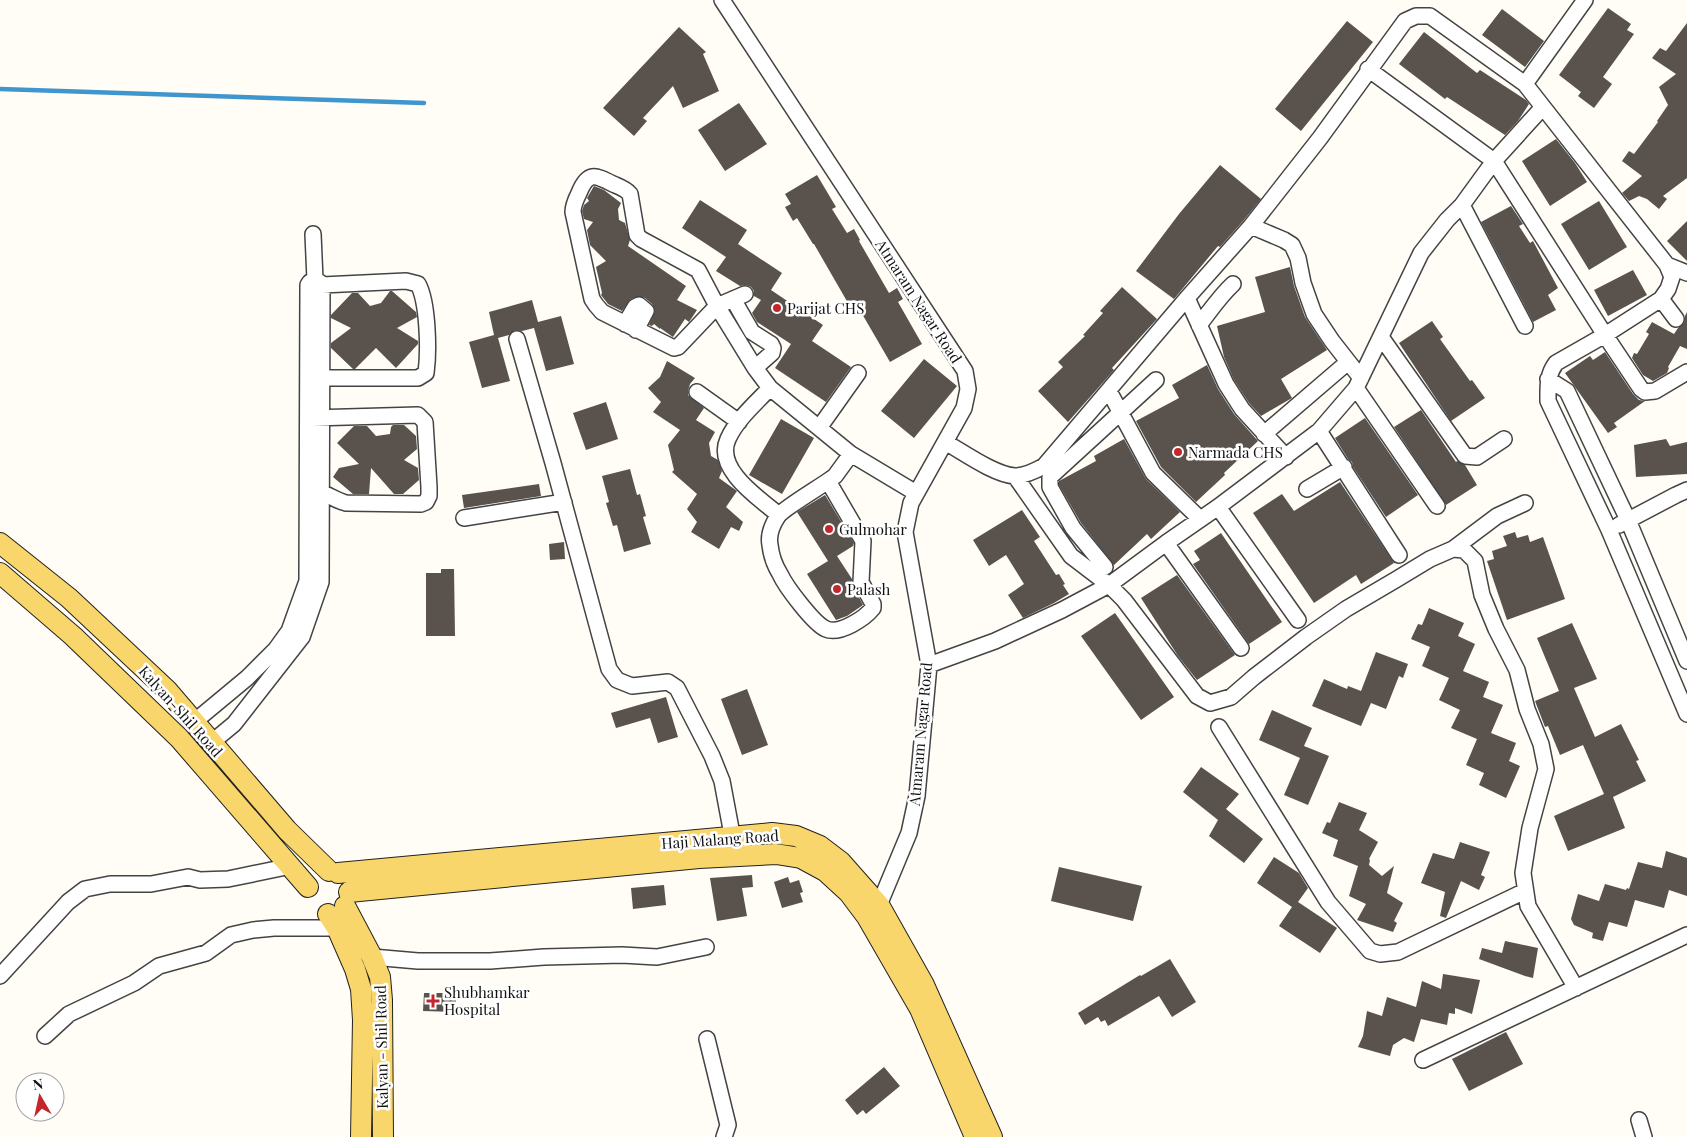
<svg xmlns="http://www.w3.org/2000/svg" width="1687" height="1137" font-family="'Playfair Display',serif">
	<rect width="100%" height="100%" fill="#fffdf5"/>
	<g fill="none" stroke-linecap="round" stroke-linejoin="round">
		<!-- stream -->
		<path stroke="#3f96cf" stroke-width="4.5" d="M0 89 424 103"/>
	</g>
	<!-- building -->
	<path fill="#5a524d" d="M1608 8 1631 24 1627 30 1634 34 1603 77 1612 84 1594 108 1578 96 1581 92 1559 75Z
		M1502 9 1544 41 1525 67 1482 35Z
		M1347 21 1373 42 1301 131 1275 109Z
		M1687 23V178L1663 196 1667 199 1659 209 1647 199 1639 196 1629 201 1622 193 1642 176 1622 161 1629 151 1634 154 1658 122 1657 121 1668 105 1659 87 1676 74 1652 58 1660 48 1666 51Z
		M679 27 706 52 703 54 719 91 683 108 673 86 643 118 647 121 634 136 603 108Z
		M1424 32 1477 73 1480 70 1526 100 1529 104 1518 121 1505 135 1447 97 1445 99 1399 64Z
		M739 103 767 144 725 171 698 130Z
		M1556 139 1575 163 1587 182 1550 206 1522 161Z
		M1220 165 1261 199 1244 220 1220 247 1218 246 1174 299 1136 271 1179 214Z
		M817 175 836 207 832 209 847 233 854 229 860 240 859 241 889 293 897 288 903 299 898 302 922 344 890 362 854 300 848 303 814 244H813L797 218 793 221 785 207 791 204 785 194Z
		M594 186 604 190 621 203 618 209 619 220 625 223 630 240 628 246 686 286 677 300 697 310 689 322 685 319 673 337 660 328V329L654 324 652 326 649 325 655 311 652 304 645 298 640 296 631 299 622 311 608 304 601 295 602 293 596 267 606 261 590 245 587 230 593 222 584 219 582 211 584 205 589 201 587 198Z
		M700 200 747 230 738 244 782 273 771 290 823 325 812 341 851 367 826 402 775 368 791 344 757 322 752 313 761 300 754 296V291L751 287 746 285 740 286 716 271 726 257 682 228Z
		M1599 201 1627 247 1589 270 1561 224Z
		M1511 206 1523 224 1519 226 1530 243 1533 241 1558 288 1548 295 1556 310 1533 322 1481 222Z
		M1687 221V261L1667 241Z
		M1290 267 1294 286 1305 317 1327 350 1281 379 1292 398 1261 416 1249 403 1234 380 1224 357 1217 326 1265 312 1255 277Z
		M1633 270 1647 295 1608 316 1594 290Z
		M1122 287 1157 319 1112 368 1114 370 1068 422 1038 391 1063 367 1058 362 1085 336 1083 335 1103 313 1100 311Z
		M390 291H392L416 312 417 317 397 328 418 341V344L396 368 376 348 355 369H353L331 348V343L351 328 331 318V315L352 293H358L370 306 381 303Z
		M532 300 538 322 561 316 574 364 546 371 534 328 522 331 515 330 509 335 498 338 510 381 482 388 469 342 494 335 489 312Z
		M1687 312V349L1680 346 1668 367 1669 368 1667 373 1653 381 1643 375 1632 358 1634 353 1637 354 1649 334 1646 332 1652 322 1674 334 1678 328 1684 323 1685 316Z
		M1432 321 1443 337 1440 339 1470 381 1472 380 1485 398 1451 421 1399 343Z
		M1605 352 1633 394 1639 400 1645 401 1614 423 1617 427 1608 433 1565 373 1590 356 1593 360Z
		M924 359 957 386 914 438 881 411Z
		M667 361 695 378 690 384 688 391V395L704 408 696 420 715 432 709 443 711 456 718 460 722 471 719 478 737 491 726 507 743 522 739 531 731 527 719 549 691 532 697 522 687 509 697 494 672 472 674 470 668 445 680 430 653 412 661 402 648 388 660 377Z
		M1207 365 1218 389 1234 414 1258 441 1224 473 1225 475 1196 502 1161 467 1136 421 1179 398 1172 385Z
		M606 402 618 439 586 450 573 413Z
		M1421 410 1456 462 1457 461 1465 465 1477 485 1446 505 1394 427Z
		M1365 418 1418 495 1386 517 1353 467 1352 462 1348 459 1335 438Z
		M781 419 814 438 782 494 749 475Z
		M393 425H404L416 436 417 449 404 460 418 468 419 480 403 494H394L371 468 369 494H353L333 477 339 468 359 464 337 443 354 426H367L376 436 390 434 391 427Z
		M1124 439 1146 479 1180 512 1151 539 1147 534 1114 565 1081 523 1059 485V481L1096 461 1094 456Z
		M1666 439 1670 446 1687 442V474L1636 477 1634 445Z
		M630 469 637 495 640 494 646 516 643 517 651 544 624 552 617 525 613 526 606 503 609 502 602 476Z
		M1340 482 1394 563 1361 584 1356 575 1314 603 1253 513 1282 494 1294 511Z
		M539 484 541 496 464 508 462 495Z
		M825 495 854 543 853 546 837 556 852 579 853 586 863 605 847 616 836 620 807 574 828 561 797 512Z
		M1022 510 1040 537 1034 541 1056 575 1059 574 1065 584 1063 585 1069 594 1054 603 1023 618 1008 595 1024 584 1006 555 989 566 973 540Z
		M1515 532 1517 538 1528 535 1530 542 1543 537 1565 599 1507 620 1487 561 1494 559 1492 551 1507 546 1503 536Z
		M1221 533 1282 622 1249 644 1193 564 1200 560 1194 551Z
		M564 542 565 559 550 560 549 544Z
		M441 569H454L455 636H426V573H441Z
		M1177 575 1235 655 1197 680 1178 656 1141 598Z
		M1429 608 1464 623 1458 636 1475 644 1463 671 1489 682 1483 697 1503 705 1491 733 1516 743 1509 761 1520 766 1506 798 1479 785 1484 773 1466 765 1477 739 1451 728 1460 710 1439 700 1449 678 1422 666 1430 647 1411 639 1418 624 1422 625Z
		M1115 613 1174 697 1141 720 1081 636Z
		M1572 623 1597 679 1574 688 1595 737 1621 724 1639 760 1636 761 1646 781 1613 797 1625 828 1568 851 1554 816 1604 794 1583 745 1560 755 1548 726 1545 727 1535 701 1559 691 1537 638Z
		M1376 652 1408 664 1403 678 1399 676 1386 709 1371 703 1361 726 1312 706 1324 679 1347 689 1348 686 1361 691Z
		M747 689 768 745 742 755 721 699Z
		M666 697 678 737 658 743 650 718 616 728 611 713Z
		M1272 710 1312 728 1304 746 1329 756 1308 805 1284 795 1300 758 1259 740Z
		M1201 767 1239 794 1226 809 1263 839 1244 863 1209 836 1218 820 1183 792Z
		M1339 802 1367 813 1359 830 1378 842 1369 859 1370 860 1369 865 1382 876 1394 866 1387 893 1403 903 1394 921 1397 923 1393 932 1357 920 1366 904 1349 896 1358 866 1333 856 1338 840 1322 833 1327 822 1330 823Z
		M1460 842 1490 852 1481 875 1485 877 1479 890 1461 881 1446 918 1440 916 1445 892 1421 883 1433 853 1454 859Z
		M1666 851 1687 858V896L1669 890 1664 908 1635 900 1627 927 1609 922 1603 941 1592 938 1593 933 1574 925 1571 919 1578 894 1599 901 1605 884 1626 890 1627 888 1629 889 1638 862 1662 868Z
		M1274 857 1299 873 1308 888 1298 902 1337 928 1320 953 1279 926 1292 907 1257 883Z
		M1059 867 1142 886 1133 921 1051 901Z
		M752 875 753 887 742 888 747 916 717 921 710 878Z
		M788 877 790 883 799 880 803 892 800 893 803 902 782 908 774 882Z
		M664 885 666 905 633 909 631 888Z
		M1505 941 1538 948 1533 978 1525 976 1479 959 1482 948 1502 953Z
		M1170 959 1196 1002 1172 1017 1159 996 1108 1026 1105 1020 1101 1022 1098 1017 1085 1025 1078 1013 1140 975 1141 976Z
		M1443 974 1480 980 1472 1014 1455 1008V1014L1449 1013 1447 1025 1421 1019 1414 1042 1404 1038 1393 1045 1390 1056 1358 1047 1363 1036 1367 1011 1382 1016 1387 997 1416 1007 1422 981 1441 989Z
		M424 993H456V1012L423 1011Z
		M1506 1032 1523 1064 1469 1091 1452 1059Z
		M884 1067 900 1086 866 1114 863 1110 857 1115 845 1100Z"/>
	<g fill="none" stroke-linecap="round" stroke-linejoin="round">
		<defs>
			<path id="minor" d="M722 0 965 371 968 389 964 408 911 503 905 532 929 665 917 796 909 833 879 905 873 911
				M1368 69 1494 161 1605 335 1556 363C1547 375 1548 386 1548 401L1609 530 1687 714
				M1525 84 1585 0
				M1462 205 1525 326
				M1251 226 1284 240 1292 245 1298 258 1303 283 1314 314 1332 341 1361 378
				M313 234 315 280
				M1667 265 1687 273
				M745 294 717 306 678 347 674 348 602 312 596 305 592 299 573 212C573 205 576 199 579 193 588 171 595 175 613 184 620 187 626 189 630 194L637 235 641 239 698 270 717 306 755 368 770 388 851 454 916 493
				M1187 298 1226 384 1242 409 1286 457
				M733 299 752 332 771 344 773 348 772 353 755 368
				M1661 299 1676 319
				M625 324 635 307 639 305 646 311 636 330
				M1199 325C1210 311 1220 296 1233 284
				M1381 337 1465 456 1477 457 1504 439
				M517 339 553 463 609 669 617 680 632 686 668 682 677 688 712 756 722 781 734 845
				M312 378H418L426 373C429 351 428 302 418 284L406 281 322 285
				M1548 379 1567 391 1628 520 1687 661
				M770 388C756 403 737 419 728 439 714 469 760 499 779 515
				M1356 388 1437 506
				M1109 391 1153 473 1200 519
				M697 392 739 422
				M312 418 418 415 425 422 429 487V496L426 502 421 504 346 503C333 500 326 491 312 491
				M819 428 858 373
				M1319 431 1399 555
				M1264 434 1348 362
				M945 442C963 452 995 475 1015 476 1025 476 1035 471 1044 466L1187 298 1251 226 1320 138 1405 21 1416 16H1430L1525 84 1667 265 1672 277 1668 289 1661 299 1605 335 1641 389 1645 392 1655 391 1687 372
				M1015 476 1071 556 1109 585 1124 600 1197 696 1210 703 1231 697 1254 677 1306 637 1346 609 1397 579 1430 559 1453 549 1464 550 1475 561 1482 595 1496 629 1517 670 1527 709 1541 744 1546 769 1530 828 1523 873 1528 906 1576 988
				M828 481 863 541 861 582 873 604V608C865 618 840 635 826 629 814 624 786 587 780 574 775 566 771 554 770 545 768 535 772 525 778 516 783 509 818 488 828 481L835 476 851 454
				M1307 489 1344 467
				M1218 507 1298 620
				M464 518 564 502
				M1619 525 1676 495 1687 490
				M1166 543 1241 648
				M1453 549 1497 516 1525 503
				M1105 567 1073 528 1050 487V477L1156 380
				M929 665 995 641 1062 610 1109 585 1166 543 1218 507 1319 431 1356 388 1421 253 1447 220 1462 205 1494 161 1543 107
				M194 722 247 678 276 649 289 631 307 581 308 285 310 282C316 280 319 280 322 285L321 582 302 637 234 724 211 743
				M1219 727 1328 902 1370 951 1380 954 1398 952 1525 891
				M372 957 418 961H490L544 957 622 955 657 957 706 947
				M0 976 68 902 85 889 110 884H151L188 877 200 880 228 879 291 866
				M45 1036 69 1014 134 983 159 966 206 953 231 935 253 930 274 928H337
				M707 1039 728 1125 724 1137
				M1423 1060 1687 935
				M1639 1120 1644 1137"/>
			<path id="major" d="M0 543 69 598 167 690 287 830 329 871
				M0 573 73 636 179 738 308 887
				M338 873 772 833 796 836 820 846 841 862 879 905 924 985 992 1137
				M349 892 699 858 776 854 801 858 825 871 849 893 867 917 920 1009 975 1137
				M345 906 372 957 380 977 382 1000 383 1137
				M328 914 337 928 355 969 361 989 363 1020 361 1137"/>
		</defs>
		<!-- minor casing -->
		<use href="#minor" stroke="#444" stroke-width="18"/>
		<!-- major casing -->
		<use href="#major" stroke="#222" stroke-width="22"/>
		<!-- minor -->
		<use href="#minor" stroke="#fff" stroke-width="15"/>
		<!-- major -->
		<use href="#major" stroke="#f9d66b" stroke-width="20"/>
	</g>
	<!-- markers -->
	<g fill="#c4262e" stroke="#fff" stroke-width="2">
		<circle cx="777" cy="308" r="5"/>
		<circle cx="1178" cy="452" r="5"/>
		<circle cx="829" cy="529" r="5"/>
		<circle cx="837" cy="589" r="5"/>
		<path d="M430.5 993.5h5v5h5v5h-5v5h-5v-5h-5v-5h5z"/>
	</g>
	<g text-anchor="middle" dominant-baseline="central" stroke-width="5" stroke-linejoin="round" paint-order="stroke">
		<!-- street labels -->
		<g font-size="15" fill="#111" stroke="#fff">
			<text transform="translate(919 301) rotate(57)">Atmaram Nagar Road</text>
			<text transform="translate(181 711) rotate(48)">Kalyan-Shil Road</text>
			<text transform="translate(920 734) rotate(-85)">Atmaram Nagar Road</text>
			<text transform="translate(720 839) rotate(-4)">Haji Malang Road</text>
			<text transform="translate(381 1047) rotate(-91)">Kalyan - Shil Road</text>
		</g>
		<!-- poi labels -->
		<g font-size="15" fill="#111" stroke="#fff" text-anchor="start">
			<text x="787" y="308">Parijat CHS</text>
			<text x="1188" y="452">Narmada CHS</text>
			<text x="839" y="529">Gulmohar</text>
			<text x="847" y="589">Palash</text>
			<text x="444" y="992">Shubhamkar<tspan x="444" dy="17">Hospital</tspan></text>
		</g>
	</g>
	<!-- north arrow -->
	<g transform="translate(40 1097) rotate(351)"><circle r="24" fill="#ffffff" stroke="#a0a0a0"/>
	<path d="M0-4L9 19L0 12L-9 19Z" fill="#c4262e"/>
	<text y="-8" font-size="14" font-weight="bold" text-anchor="middle" fill="#111111">N</text>
	</g>
</svg>
